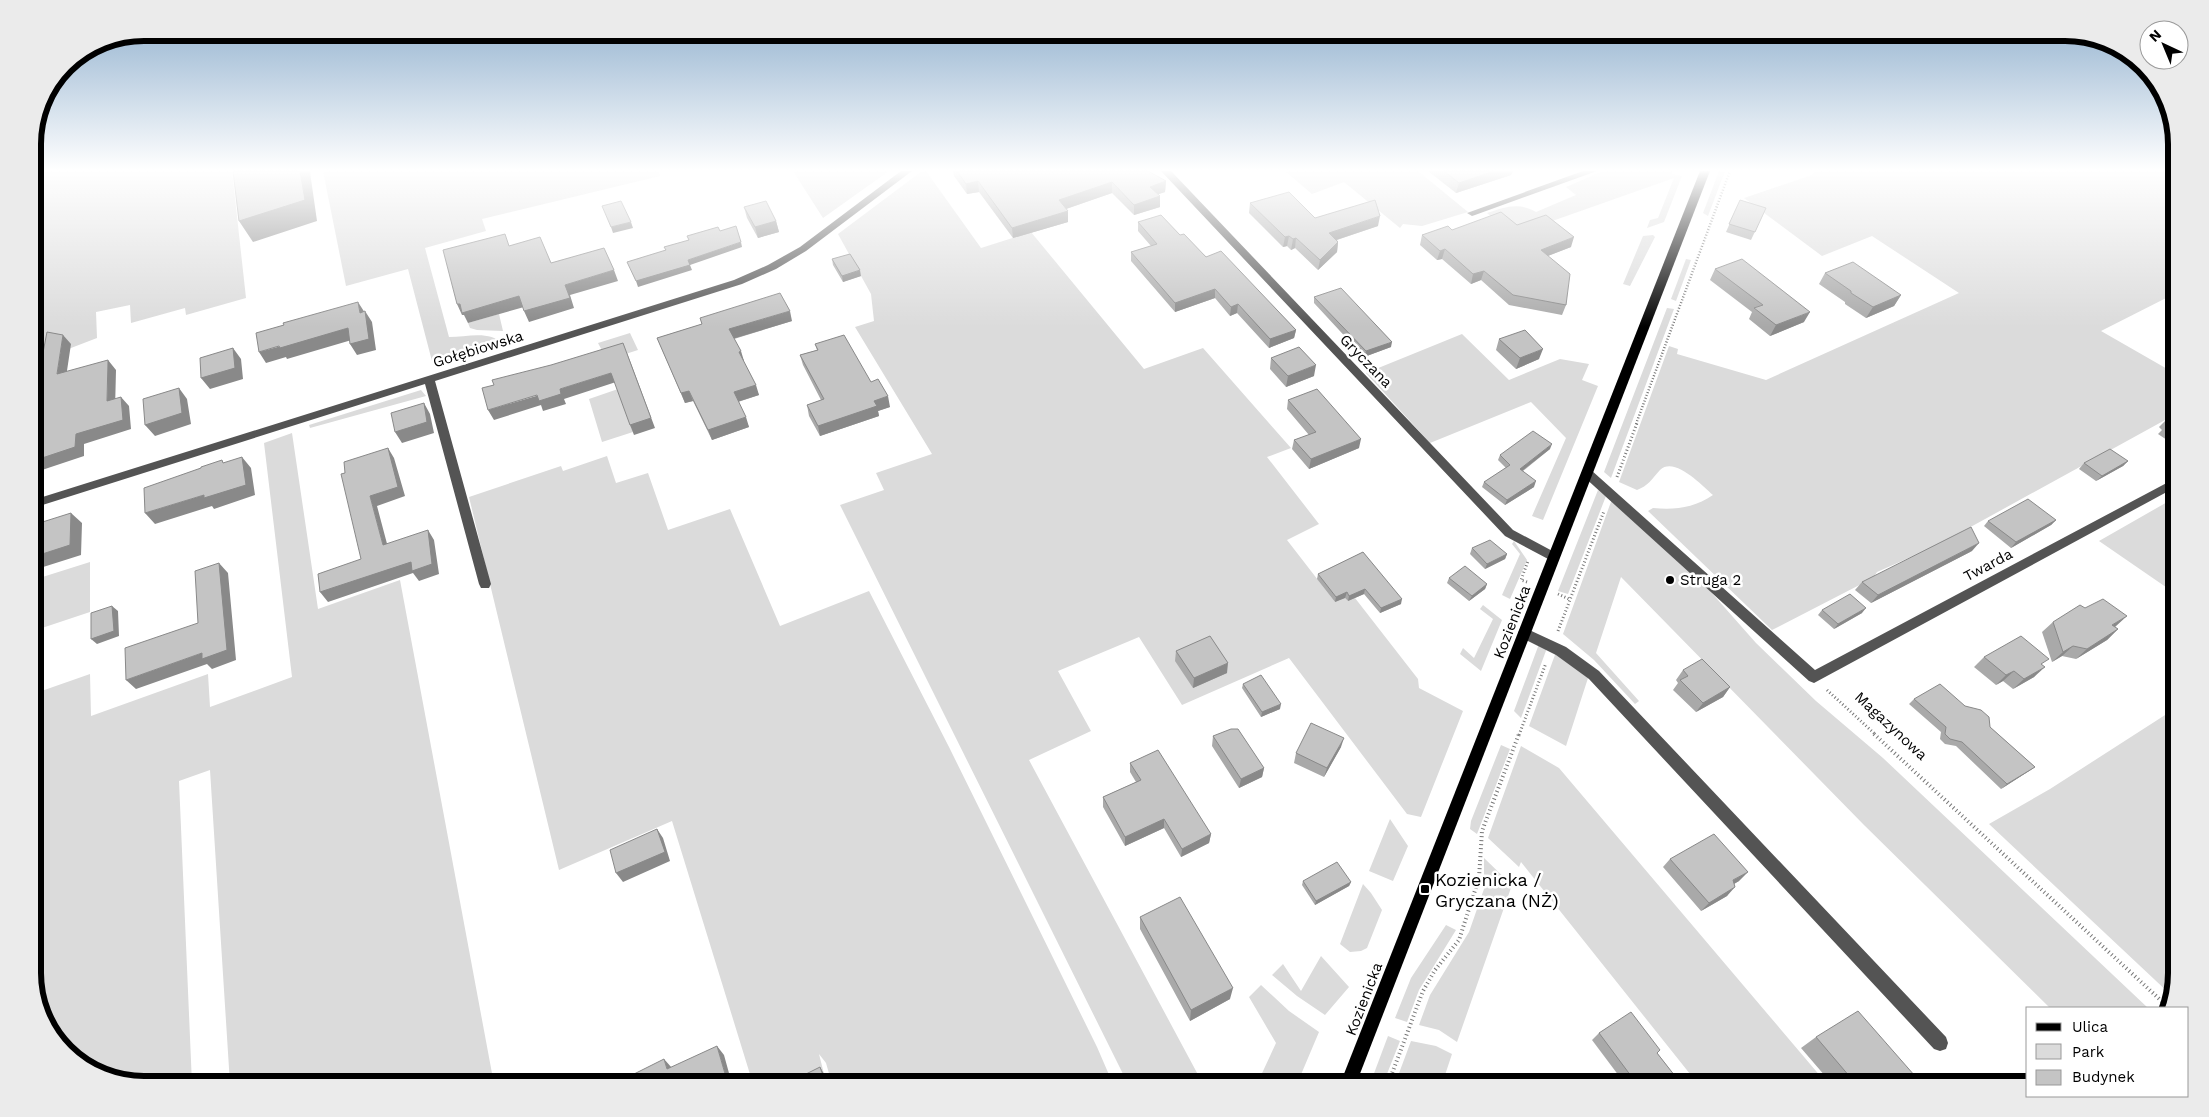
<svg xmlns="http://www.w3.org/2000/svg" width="2209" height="1117" font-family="'Work Sans',sans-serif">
	<rect width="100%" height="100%" fill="#fff"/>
	<!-- green -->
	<path fill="#dbdbdb" d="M33 171H232L246 298 186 315 185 308 131 323 130 305 96 312 97 338 58 353 51 366 33 371Z
		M323 171H659L660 176 482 219 486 231 425 248 449 337C467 337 490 330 503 344L433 365 408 269 346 286Z
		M793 171H889L823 218Z
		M922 171H926L981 248 1031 232 1144 369 1203 348 1291 448 1267 457 1319 524 1287 540 1335 602 1345 598 1348 601 1355 598 1418 679 1419 688 1463 711 1421 817 1407 814 1289 658 1182 705 1139 637 1058 671 1091 731 1029 760 1203 1084H1128L840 505 884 490 876 473 932 454 855 327 874 321 871 294 838 234Z
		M1285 171H1418L1468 212 1422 226 1403 224 1400 228 1344 182 1312 194Z
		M1603 171H1672V174L1682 176 1664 222 1647 228 1650 220 1658 218 1674 178 1513 235 1487 213C1506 207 1517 202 1536 212L1576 195 1566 187Z
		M1719 171H1725L1708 216 1703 213Z
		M1814 171H2176V293L2101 331 2176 374V414L1936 546 1877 572 1873 578 1772 630 1648 511 1653 508C1675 510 1694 508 1713 495 1702 486 1675 456 1660 470 1652 479 1648 486 1637 490L1619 482 1669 346 1678 349 1677 354 1766 380 1959 293 1872 236 1822 256 1744 198 1812 175Z
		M1653 235 1655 237 1630 286 1623 284 1643 236Z
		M1686 259 1691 260 1676 301 1671 299Z
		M1667 308 1674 309 1611 478 1604 472Z
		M499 314 503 331 477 330 470 328 468 323Z
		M630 333 638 350 607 360 598 343Z
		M1462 334 1509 380 1560 359 1589 364 1582 380 1598 386 1543 520 1532 516 1566 438 1531 402 1430 443 1366 373Z
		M618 389 633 432 602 442 589 399Z
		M421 390 426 396 310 428 309 425Z
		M292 433 318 609 400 580 494 1084H230L210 770 179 781 192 1084H145L95 1073 52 1035 33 980V694L90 674 91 716 208 674 210 707 292 677 264 443Z
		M607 456 616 483 648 473 668 530 730 509 780 626 869 591 949 747 1097 1047 1113 1084H832L826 1063 819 1054 824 1074 803 1084H753L672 821 559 870 469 497 561 466 563 471Z
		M1598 490 1606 496 1568 594 1558 591Z
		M2176 497V594L2099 541Z
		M1612 499 1710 591 1756 643 1816 701 1883 758 2148 1008H2050L1864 825 1621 577 1596 653 1639 701 1635 704 1594 660 1563 634Z
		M1514 541 1527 560 1510 599 1502 595 1520 554 1512 544Z
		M90 562V612L33 631V580Z
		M1483 605 1502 620 1481 671 1460 654 1463 648 1474 658 1493 619 1480 609Z
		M1539 644 1547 648 1521 718 1514 711Z
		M1556 652 1588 678 1566 746 1529 726Z
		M2176 708V972L2171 995 1989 824 2050 789Z
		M1501 745 1510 749 1477 834 1470 829 1471 821Z
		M1521 746 1559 768 1827 1084H1698L1521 862 1519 867 1488 838Z
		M1390 819 1408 846 1393 881 1369 871Z
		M1484 858 1512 885 1457 1042 1439 1030 1419 1025 1430 995 1469 932 1484 889Z
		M1363 884 1371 893 1382 910 1367 948 1361 951 1350 952 1340 944Z
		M1446 925 1456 930 1419 990 1407 1022 1395 1018 1411 978Z
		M1321 956 1349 987 1325 1015 1297 996 1272 975 1283 964 1301 991Z
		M1261 985 1289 1011 1319 1032 1297 1084H1257L1276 1043 1249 997Z
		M1388 1036 1400 1041 1383 1084H1370Z
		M1411 1041 1436 1046 1452 1054 1442 1084H1395Z"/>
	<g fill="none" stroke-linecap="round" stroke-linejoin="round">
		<!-- path-far2 -->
		<path stroke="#767676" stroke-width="2.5" stroke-dasharray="1 2" stroke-linecap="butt" d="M1636 424 1730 171"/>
		<!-- path-far1 -->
		<path stroke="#767676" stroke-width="3" stroke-dasharray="1 2.5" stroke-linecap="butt" d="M1617 477 1637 423
			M1527 582 1521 580 1528 561
			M1558 594 1569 599
			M1558 631 1604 511
			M1827 690 1876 735
			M1519 735 1546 663"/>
		<!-- path -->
		<path stroke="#767676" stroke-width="4" stroke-dasharray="1 3" stroke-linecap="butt" d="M1874 734 2168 1007
			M1388 1084 1423 991 1435 970 1459 940 1479 878 1482 831 1519 734"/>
		<!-- minor -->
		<path fill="#545454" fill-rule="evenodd" d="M901 171H912L806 251 776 269 742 284 435 381 491 584 489 588H481L479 584 425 384 33 508V500L734 280 768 265 800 247Z
			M1161 171H1171L1513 530 1558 554 1560 557 1558 560H1550L1505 536Z
			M1583 171H1597L1475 215 1472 216 1467 213Z
			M1587 469 1591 470 1815 670 2176 478V487L1814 683 1809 681 1583 476 1581 473Z
			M1525 628 1566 647 1599 671 1946 1037 1948 1043 1946 1049 1940 1051 1934 1049 1589 679 1556 655 1520 637 1518 633 1520 629Z"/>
		<!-- major -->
		<path fill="#000" fill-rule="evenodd" d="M1700 171H1710L1356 1084H1340Z"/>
	</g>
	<!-- wall -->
	<path fill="#a9a9a9" d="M953 171H1052V172L1166 181 1165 192 1158 194 1160 196V207L1134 215 1112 193 1066 209 1068 222 1013 238 979 192 967 194 954 176Z
		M1428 171H1513L1511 175 1456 193Z
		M1740 200 1766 208 1751 240 1726 232Z
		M1250 203 1315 218 1378 226 1337 240 1338 242 1337 252 1318 270 1295 248 1291 250 1287 246 1283 247 1249 213Z
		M744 207 776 221 779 232 758 238 747 218Z
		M1138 222 1180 235 1296 330 1294 338 1269 348 1237 313 1230 316 1215 298 1175 312 1131 261V252L1151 246 1138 231Z
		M1517 225 1571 247 1548 256 1566 305 1562 315 1509 305 1481 280 1471 284 1442 259 1437 260 1420 245 1422 235 1452 230Z
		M832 259 861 276 843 282 833 265Z
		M1715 269 1804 322 1770 336 1749 319 1752 312 1710 280Z
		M1825 273 1901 295 1894 306 1866 318 1845 304V302L1819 284Z
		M1314 297 1391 347 1364 357 1314 303Z
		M700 318 792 321 734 339 744 361H743L759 395 738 402 749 427 712 440 693 401 685 403 657 338 702 324Z
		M1499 339 1539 359 1516 369 1496 350Z
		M815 344 871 382 890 407 878 411 879 416 820 436 809 416 807 405 821 400 803 365 800 355 817 350Z
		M1271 358 1314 376 1286 387 1270 369Z
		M1288 400 1359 448 1309 469 1292 449 1294 440 1309 435 1287 409Z
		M2176 414V446L2158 434 2162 430 2159 427 2167 419Z
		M1550 449 1523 471 1534 487 1505 505 1482 487 1484 482 1506 468 1498 460 1500 455Z
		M2128 461 2123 466 2096 481 2079 469 2084 463Z
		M2056 520 2051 525 2011 548 1984 526 1988 521Z
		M1472 548 1507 554 1505 559 1485 569 1470 554Z
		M1972 551 1871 603 1855 590 1862 582Z
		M1363 552 1401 604 1380 613 1364 594 1348 601 1345 598 1335 602 1317 579 1318 574Z
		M1449 578 1487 584 1485 589 1469 601 1447 583Z
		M1822 610 1862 613 1834 629 1818 615Z
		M2053 622 2115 627 2118 629 2107 640 2076 659 2062 656 2052 662 2042 632Z
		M1176 651 1227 673 1193 688 1175 661Z
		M1984 657 2043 665 2034 677 2013 689 2003 681 1996 685 1974 667Z
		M1683 670 1730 687 1723 697 1696 712 1673 690 1678 683 1676 680Z
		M1243 684 1280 709 1261 717 1242 688Z
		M1914 699 1990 727 2035 767 2029 771 2001 789 1956 746 1945 744 1940 739 1941 732 1909 704Z
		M1213 736 1264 768 1262 777 1239 788 1212 746Z
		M1341 747 1324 777 1294 763 1296 753Z
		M1130 763 1211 834 1209 843 1181 857 1164 828 1125 846 1103 807V797L1136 782 1130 772Z
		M1670 859 1739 881 1734 884 1727 896 1701 911 1663 867Z
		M1303 881 1351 882 1349 886 1315 905 1302 885Z
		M1140 917 1230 999 1190 1021 1140 929Z
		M1599 1033 1657 1053 1675 1076 1664 1084H1625L1592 1040Z
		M1816 1037 1922 1084H1832L1801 1048Z"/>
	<!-- shaded-wall -->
	<path fill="#898989" d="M300 171H309L310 172 317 221 253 242 239 221Z
		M1494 171H1513L1511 175 1456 193 1459 183Z
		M978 181 979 192 967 194 966 184Z
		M1166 181 1165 192 1150 197V187Z
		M1112 182V193L1060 211 1059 200Z
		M1160 196V207L1134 215V205Z
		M1068 211V222L1013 238 1012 228Z
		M1380 216 1378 226 1327 243 1329 233Z
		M776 221 779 232 758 238 755 227Z
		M631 222 633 228 613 233 611 227Z
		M1289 236 1287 246 1283 247 1285 237Z
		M1574 237 1571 247 1537 260 1541 250Z
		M1296 238 1295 248 1291 250 1293 239Z
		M741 242 742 247 690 265 692 270 638 287 636 281 688 260Z
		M1338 242 1337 252 1318 270 1320 260Z
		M1445 249 1442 259 1437 260 1440 251Z
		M614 270 618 281 570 295 574 308 529 322 524 311 565 285Z
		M860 270 861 276 843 282 842 276Z
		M1484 271 1481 280 1471 284 1473 274Z
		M1215 289V298L1175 312V303Z
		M1901 295 1894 306 1866 318 1873 307Z
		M519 296 524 307 468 323 464 315H462L457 304Z
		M358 302 365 313H360Z
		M1238 304 1237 313 1230 316 1231 307Z
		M365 311 372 322 376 350 357 355 350 344Z
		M790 311 792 321 732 339 729 329Z
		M1810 312 1804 322 1770 336 1776 325Z
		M348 328 355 339 287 359 286 357 266 363 259 352Z
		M1296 330 1294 338 1269 348 1270 339Z
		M63 335 71 344 65 384 57 374Z
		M1392 342 1391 347 1364 357 1366 351Z
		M233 348 241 359 243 379 210 389 201 378Z
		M1543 349 1539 359 1516 369 1520 358Z
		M741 351 744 361 742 362 739 352Z
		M627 353 655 428 634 435 630 425Z
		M108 360 116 370 115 410 107 401Z
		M1316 365 1314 376 1286 387 1288 376Z
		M611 373 616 382 564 399 566 404 543 411 541 405 494 420 488 410 560 389Z
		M756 385 759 395 737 402 734 392Z
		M179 388 187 399 191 424 155 436 145 425Z
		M689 391 693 401 685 403 681 393Z
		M888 396 890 407 878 411 879 416 820 436 818 426 874 401Z
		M121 397 129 406 131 429 84 444V456L33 473V461L76 434Z
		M424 403 430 414 434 433 402 443 395 432Z
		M746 417 749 427 712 440 708 430Z
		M1361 439 1359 448 1309 469 1311 459Z
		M1552 444 1550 449 1518 474 1520 469Z
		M388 448 394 458 405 496 377 506 390 555 383 545 370 496Z
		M242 457 251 468 255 495 214 509 212 506 155 524 145 513 204 495Z
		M2128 461 2123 466 2096 481 2102 476Z
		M1536 481 1534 487 1505 505 1507 500Z
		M71 513 82 523 81 555 40 568 33 562V557Z
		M2056 520 2051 525 2011 548 2016 542Z
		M428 530 434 540 439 574 419 581 413 573 328 602 320 592Z
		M1979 543 1972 551 1871 603 1878 595Z
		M1507 554 1505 559 1485 569 1487 564Z
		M219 563 228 573 236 660 212 669 207 664 136 689 126 680 202 653Z
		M1487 584 1485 589 1469 601 1472 596Z
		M1365 589 1364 594 1348 601 1349 596Z
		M1347 592 1345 598 1335 602 1336 597Z
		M1402 599 1401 604 1380 613 1381 608Z
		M112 606 118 611 119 636 97 644 91 639Z
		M1866 608 1862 613 1834 629 1838 624Z
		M2127 616 2115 627 2101 635 2112 625Z
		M2118 629 2107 640 2076 659 2087 649Z
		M2073 646 2062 656 2052 662 2063 652Z
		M1228 663 1227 673 1193 688 1194 678Z
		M2045 667 2034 677 2013 689 2024 679Z
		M2014 671 2003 681 1996 685 2006 675Z
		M1730 687 1723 697 1696 712 1703 703Z
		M1281 704 1280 709 1261 717 1262 712Z
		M1344 738 1341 747 1324 777 1327 768Z
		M2035 767 2029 771 2001 789 2007 784Z
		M1264 768 1262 777 1239 788 1241 779Z
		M1164 819V828L1125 846V837Z
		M657 829 663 838 670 861 623 882 616 873Z
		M1211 834 1209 843 1181 857 1182 849Z
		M1748 872 1739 881 1725 889 1733 880Z
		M1351 882 1349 886 1315 905 1316 901Z
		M1735 887 1727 896 1701 911 1709 903Z
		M1233 988 1230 999 1190 1021 1191 1010Z
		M717 1046 724 1055 732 1084H728Z
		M664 1059 672 1068 667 1069Z
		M820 1067 824 1074 828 1084H826Z"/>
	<!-- building -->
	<path fill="#c4c4c4" stroke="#898989" d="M233 171H300L305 200 239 221Z
		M957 171H1052V172L1054 171H1148L1166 181 1150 187 1160 196 1134 205 1112 182 1059 200 1068 211 1012 228 978 181 966 184Z
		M1444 171H1494L1459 183Z
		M1289 192 1315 218 1375 200 1380 216 1329 233 1338 242 1320 260 1296 238 1293 239 1289 236 1285 237 1250 203Z
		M1740 200 1766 208 1755 232 1729 224Z
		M621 201 631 222 611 227 602 206Z
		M766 201 776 221 755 227 744 207Z
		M1501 212 1517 225 1546 215 1574 237 1541 250 1570 274 1566 305 1513 295 1484 271 1473 274 1445 249 1440 251 1422 235 1448 226 1452 230Z
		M1161 215 1180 235 1184 234 1206 257 1221 251 1296 330 1270 339 1238 304 1231 307 1215 289 1175 303 1131 252 1157 244 1138 222Z
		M736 226 741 242 688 260 690 265 636 281 627 262 666 250 664 247 689 240 687 236 718 227 720 231Z
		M505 234 509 246 540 237 551 263 604 248 614 270 565 285 570 298 524 311 519 296 462 313 460 304H457L443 250Z
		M850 254 860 270 842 276 832 259Z
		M1742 259 1810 312 1776 325 1754 308 1763 305 1715 269Z
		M1853 262 1901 295 1873 307 1851 293V291L1825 273Z
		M1341 288 1392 342 1366 351 1314 297Z
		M780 293 790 311 729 329 741 351 739 352 756 385 734 392 746 417 708 430 689 391 681 393 657 338 702 324 700 318Z
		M358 302 360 313 365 311 369 339 350 344 348 328 280 348 279 346 259 352 256 333 284 325 283 323Z
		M1525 330 1543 349 1520 358 1499 339Z
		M47 332 63 335 57 374 108 360 107 401 121 397 123 420 76 434 75 447 33 461V404Z
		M844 335 871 382 878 379 888 396 874 401 877 406 818 426 807 405 824 399 800 355 818 350 815 344Z
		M623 343 651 418 630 425 611 373 560 389 561 394 539 401 537 395 488 410 482 388 494 385 492 380 551 365Z
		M1299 347 1316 365 1288 376 1271 358Z
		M233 348 235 368 201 378 200 358Z
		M179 388 182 413 145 425 143 399Z
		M1317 389 1361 439 1311 459 1294 440 1316 432 1288 400Z
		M424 403 427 422 395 432 391 413Z
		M2176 414V433L2166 426 2172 422 2167 419Z
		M1533 431 1552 444 1520 469 1536 481 1507 500 1484 482 1510 465 1500 455Z
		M388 448 398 487 370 496 383 545 428 530 432 564 412 571 411 562 320 592 318 574 361 559 341 474 345 473 344 462Z
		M2110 449 2128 461 2102 476 2084 463Z
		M242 457 246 485 204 498V495L145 513 144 488 201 468V467L222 460 223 463Z
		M2028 499 2056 520 2016 542 1988 521Z
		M71 513 70 545 33 557V525Z
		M1971 527 1979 543 1878 595 1862 582Z
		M1490 540 1507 554 1487 564 1472 548Z
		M1363 552 1402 599 1381 608 1365 589 1349 596 1347 592 1336 597 1318 574Z
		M219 563 227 650 202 659V653L126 680 125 648 198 623 195 571Z
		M1465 566 1487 584 1472 596 1449 578Z
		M1850 594 1866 608 1838 624 1822 610Z
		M2103 599 2127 616 2112 625 2118 629 2087 649 2073 646 2063 652 2053 622 2080 605 2085 608Z
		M112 606 114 631 91 639V613Z
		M1210 636 1228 663 1194 678 1176 651Z
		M2021 636 2049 659 2041 664 2045 667 2024 679 2014 671 2006 675 1984 657Z
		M1702 659 1730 687 1703 703 1680 680 1688 676 1683 670Z
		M1261 675 1281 704 1262 712 1243 684Z
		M1940 684 1965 706 1981 710 1989 717 1990 727 2035 767 2007 784 1962 742 1950 739 1945 734 1946 727 1914 699Z
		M1311 723 1344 738 1327 768 1296 753Z
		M1231 729H1238L1264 768 1241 779 1213 736Z
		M1158 750 1211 834 1182 849 1164 819 1125 837 1103 797 1141 780 1130 763Z
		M657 829 665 852 616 873 610 850Z
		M1714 834 1748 872 1733 880 1735 887 1709 903 1670 859Z
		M1337 862 1351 882 1316 901 1303 881Z
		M1180 897 1233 988 1191 1010 1140 917Z
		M1858 1011 1922 1084H1856L1816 1037Z
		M1631 1012 1660 1050 1657 1053 1675 1076 1662 1084H1637L1599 1033Z
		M717 1046 728 1084H614L664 1059 667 1069Z
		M820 1067 826 1084H786Z"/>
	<!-- sky -->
	<linearGradient id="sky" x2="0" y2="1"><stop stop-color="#8cadcc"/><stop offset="0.52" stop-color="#fff"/><stop offset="1" stop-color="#fff" stop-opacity="0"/></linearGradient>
	<rect width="2209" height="327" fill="url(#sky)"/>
	<!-- markers -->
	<g fill="#000" stroke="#fff" stroke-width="2">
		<circle cx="1670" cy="580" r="5"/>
		<rect x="1420" y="884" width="10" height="10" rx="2.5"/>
	</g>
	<g text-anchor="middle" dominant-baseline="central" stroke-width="5" stroke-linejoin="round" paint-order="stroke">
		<!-- street labels -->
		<g font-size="15" fill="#000" stroke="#fff">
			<text transform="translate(478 349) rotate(-17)">Gołębiowska</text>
			<text transform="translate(1366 361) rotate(46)">Gryczana</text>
			<text transform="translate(1988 565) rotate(-28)">Twarda</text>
			<text transform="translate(1512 622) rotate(-69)">Kozienicka</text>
			<text transform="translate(1891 726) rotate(43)">Magazynowa</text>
			<text transform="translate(1364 999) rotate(-69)">Kozienicka</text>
		</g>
		<!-- poi labels -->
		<g font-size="15" fill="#000" stroke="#fff" text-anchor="start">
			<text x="1680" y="580">Struga 2</text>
		</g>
		<!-- near-poi labels -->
		<g font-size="18" fill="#000" stroke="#fff" text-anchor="start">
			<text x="1435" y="879">Kozienicka /<tspan x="1435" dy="21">Gryczana (NŻ)</tspan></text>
		</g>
	</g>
	<!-- crop -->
	<path d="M0 0H2209V1117H0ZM144 41H2065A103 103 0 0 1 2168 144V973A103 103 0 0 1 2065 1076H144A103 103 0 0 1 41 973V144A103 103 0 0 1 144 41Z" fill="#ebebeb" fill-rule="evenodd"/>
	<path fill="none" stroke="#000" stroke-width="6" d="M144 41H2065A103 103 0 0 1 2168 144V973A103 103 0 0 1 2065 1076H144A103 103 0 0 1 41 973V144A103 103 0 0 1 144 41Z"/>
	<!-- legend -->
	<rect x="2026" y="1007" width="162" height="90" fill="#ffffff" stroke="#999999"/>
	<rect x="2036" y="1023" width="25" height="8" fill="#000000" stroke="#999999"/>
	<text x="2072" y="1032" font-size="15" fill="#000000">Ulica</text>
	<rect x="2036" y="1044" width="25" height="15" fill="#dbdbdb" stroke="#999999"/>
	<text x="2072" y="1057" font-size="15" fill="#000000">Park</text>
	<rect x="2036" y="1070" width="25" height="15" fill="#c4c4c4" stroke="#999999"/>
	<text x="2072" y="1082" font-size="15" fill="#000000">Budynek</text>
	<!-- north arrow -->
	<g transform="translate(2164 45) rotate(316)"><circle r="24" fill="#ffffff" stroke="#999999"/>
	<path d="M0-4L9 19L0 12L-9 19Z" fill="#000000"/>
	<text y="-8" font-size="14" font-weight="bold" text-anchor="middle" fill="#000000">N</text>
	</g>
</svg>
